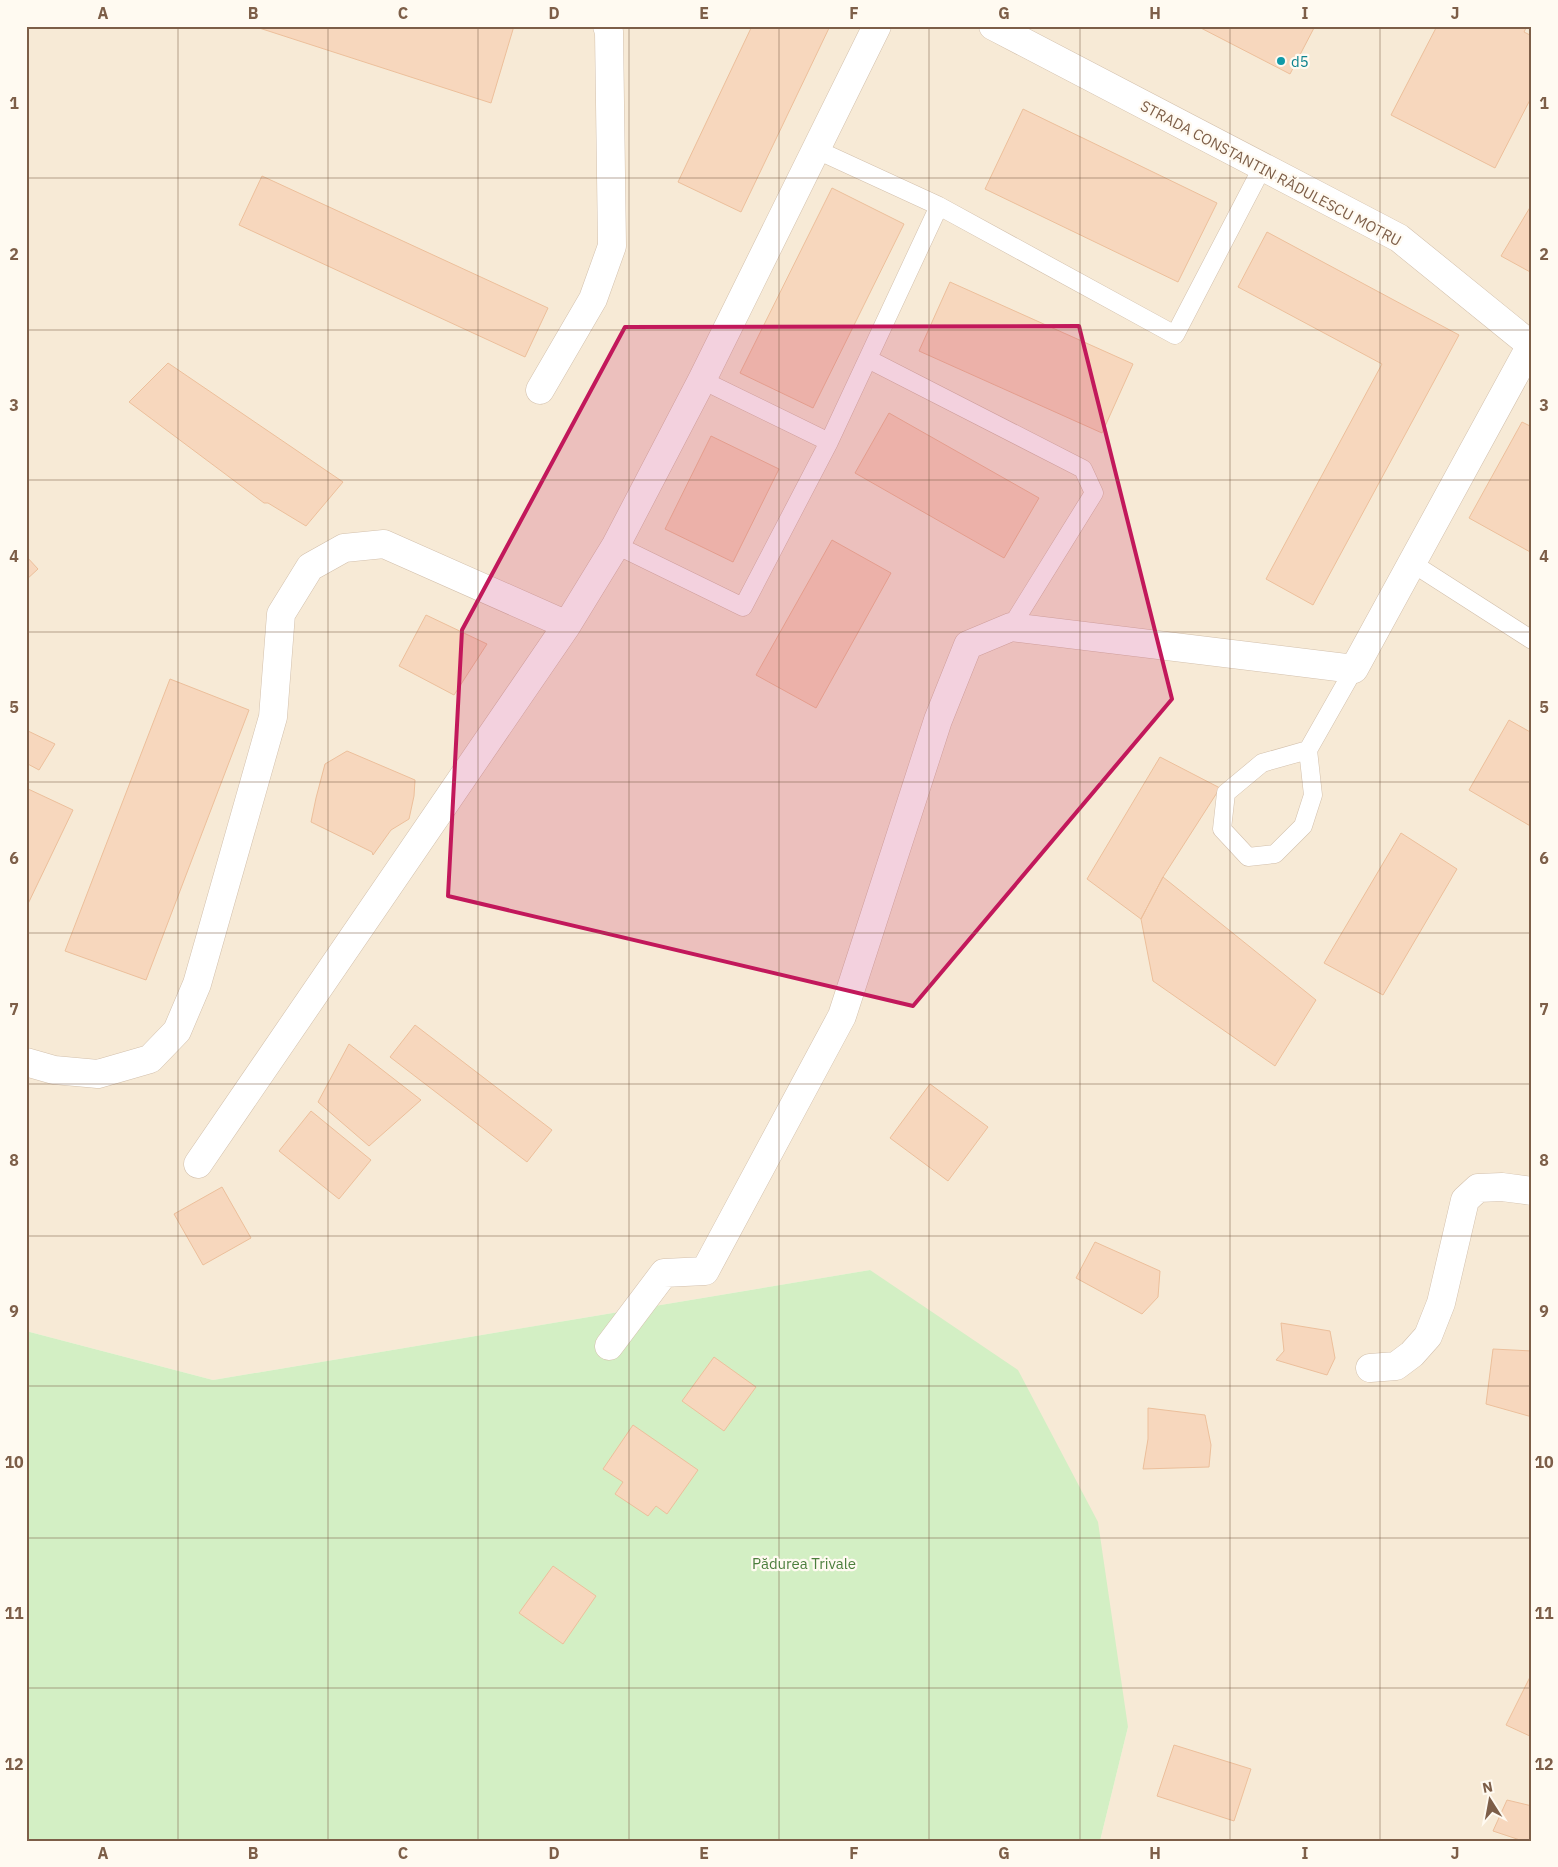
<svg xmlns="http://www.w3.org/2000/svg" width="1558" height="1867" font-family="'IBM Plex Sans',sans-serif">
	<rect width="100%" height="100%" fill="#fff7e8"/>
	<!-- residential -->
	<path fill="#f7ead6" d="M26 26H1532V1841H1100L1128 1727 870 1270 213 1380 26 1331Z"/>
	<!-- green -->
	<path fill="#d3efc4" d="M870 1270 1018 1370 1098 1522 1128 1727 1100 1841H26V1331L213 1380Z"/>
	<!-- building -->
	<path fill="#f7d7bd" stroke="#ecbf9b" d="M253 26H514L491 103Z
		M752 26H830L741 212 678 182Z
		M1197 26H1315L1290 74Z
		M1437 26H1527L1524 32 1532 36V96L1495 168 1391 115Z
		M1023 109 1217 203 1178 282 985 189Z
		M262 176 548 308 525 357 239 225Z
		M832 188 904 224 813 408 740 373Z
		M1532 204V273L1501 256Z
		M1267 232 1459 335 1313 605 1266 579 1382 364 1238 287Z
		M950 282 1133 364 1102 433 919 351Z
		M168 363 343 482 306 526 268 503H264L129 402Z
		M889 413 1039 498 1004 558 855 473Z
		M1522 422 1532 427V553L1469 518Z
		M711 436 779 469 733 562 665 529Z
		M832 540 891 573 816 708 756 675Z
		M26 556 38 569 26 580Z
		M426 615 487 644 454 695 399 666Z
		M170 679 249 710 146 980 65 951Z
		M1509 720 1532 733V827L1469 790Z
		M26 730 55 744 39 770 26 763Z
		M347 751 415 780 414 796 409 819 391 830 373 855 372 852 311 822 316 798 325 764Z
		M1160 757 1220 788 1163 877 1141 919 1087 879Z
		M26 788 73 810 26 908Z
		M1401 833 1457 869 1383 995 1324 963Z
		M1163 877 1316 1000 1275 1066 1153 981 1141 919Z
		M415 1025 552 1130 527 1162 390 1057Z
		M349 1044 421 1100 369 1146 318 1102Z
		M930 1084 988 1127 948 1181 890 1138Z
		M311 1111 371 1160 339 1199 279 1151Z
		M222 1187 251 1238 203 1265 174 1214Z
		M1095 1242 1160 1271 1158 1297 1142 1314 1076 1278Z
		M1281 1323 1330 1331 1335 1358 1327 1375 1276 1360 1284 1351Z
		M1493 1349 1532 1351V1417L1486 1404Z
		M714 1357 756 1387 724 1431 682 1401Z
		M1148 1408 1205 1415 1211 1445 1209 1467 1143 1469 1148 1439Z
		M633 1425 698 1470 667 1514 656 1506 648 1516 615 1494 623 1482 603 1469Z
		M553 1566 596 1596 563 1644 519 1613Z
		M1532 1673V1737L1506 1725Z
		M1174 1745 1251 1769 1234 1821 1157 1796Z
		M1507 1800 1532 1806V1841H1523L1493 1831Z"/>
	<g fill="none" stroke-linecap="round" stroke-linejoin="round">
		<defs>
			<path id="lane" d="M939 206 1175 335 1263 166
				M868 359 1083 469 1094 493 1011 627
				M702 380 829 442
				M616 545 743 607 829 442 939 206 815 149
				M1412 563 1532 640
				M1308 750 1262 763 1226 793 1222 829 1248 857 1275 854 1303 826 1313 795 1308 750 1354 669"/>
			<path id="street" d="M993 26 1399 238 1532 346
				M540 390 593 299 612 246 609 32 607 26
				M26 1062 54 1070 98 1074 150 1059 177 1031 197 984 273 717 281 614 310 567 344 548 384 544 567 625 616 545 702 380 877 26
				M198 1164 567 625
				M609 1346 664 1273 705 1271 842 1016 938 720 968 645 1011 627 1354 669 1531 345
				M1370 1368 1396 1366 1412 1354 1428 1336 1441 1303 1465 1200 1478 1188 1502 1187 1532 1191"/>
		</defs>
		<!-- lane casing -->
		<use href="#lane" stroke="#d3c0ac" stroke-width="19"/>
		<!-- street casing -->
		<use href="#street" stroke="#d3c0ac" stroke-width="29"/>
		<!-- lane -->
		<use href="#lane" stroke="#fff" stroke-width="18"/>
		<!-- street -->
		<use href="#street" stroke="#fff" stroke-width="28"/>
	</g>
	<!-- marked area -->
	<path fill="#c2185b" fill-opacity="0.2" stroke="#c2185b" stroke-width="4" stroke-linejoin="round" d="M1079 326 1172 699 913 1006 448 896 462 630 625 327Z"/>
	<!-- grid -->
	<path fill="none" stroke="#7d5e48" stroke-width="1" stroke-opacity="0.55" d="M178 26V1841M328 26V1841M478 26V1841M629 26V1841M779 26V1841M929 26V1841M1080 26V1841M1230 26V1841M1380 26V1841M26 178H1532M26 330H1532M26 480H1532M26 632H1532M26 782H1532M26 933H1532M26 1084H1532M26 1236H1532M26 1386H1532M26 1538H1532M26 1688H1532"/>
	<!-- markers -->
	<circle fill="#0f9aa8" stroke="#fffaf1" stroke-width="2" cx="1281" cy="61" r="5"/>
	<g text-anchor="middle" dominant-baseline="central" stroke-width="4.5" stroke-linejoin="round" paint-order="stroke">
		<!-- culture labels -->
		<g font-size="15" fill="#0d838f" stroke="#fffaf1" text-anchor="start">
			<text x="1291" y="61">d5</text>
		</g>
		<!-- street labels -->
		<g font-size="15" fill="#7d5e48" stroke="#fffaf1">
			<text transform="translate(1271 173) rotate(28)">STRADA CONSTANTIN RĂDULESCU MOTRU</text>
		</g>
		<!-- park labels -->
		<g font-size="15" fill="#4b7e3c" stroke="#fffaf1">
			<text x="804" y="1563">Pădurea Trivale</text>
		</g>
	</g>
	<!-- border -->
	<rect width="1558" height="1867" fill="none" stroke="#fffaf1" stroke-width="55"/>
	<!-- north arrow -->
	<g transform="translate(1490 1800) rotate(349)" stroke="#fffaf1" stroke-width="4" paint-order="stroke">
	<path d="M0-4L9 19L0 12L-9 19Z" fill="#7d5e48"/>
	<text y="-8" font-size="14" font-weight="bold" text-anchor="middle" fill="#7d5e48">N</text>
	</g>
	<rect x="28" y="28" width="1502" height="1812" fill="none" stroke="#7d5e48" stroke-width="2"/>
	<g font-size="16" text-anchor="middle" font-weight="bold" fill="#7d5e48">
		<text x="103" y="19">A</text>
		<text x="253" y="19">B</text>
		<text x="403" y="19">C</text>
		<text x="554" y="19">D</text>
		<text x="704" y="19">E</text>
		<text x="854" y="19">F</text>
		<text x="1004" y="19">G</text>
		<text x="1155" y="19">H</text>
		<text x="1305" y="19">I</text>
		<text x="1455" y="19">J</text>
		<text x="14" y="109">1</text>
		<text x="1544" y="109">1</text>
		<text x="14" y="260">2</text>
		<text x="1544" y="260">2</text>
		<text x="14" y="411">3</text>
		<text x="1544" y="411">3</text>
		<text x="14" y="562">4</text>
		<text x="1544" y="562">4</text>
		<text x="14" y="713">5</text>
		<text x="1544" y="713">5</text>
		<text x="14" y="864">6</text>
		<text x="1544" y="864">6</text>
		<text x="14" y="1015">7</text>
		<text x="1544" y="1015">7</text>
		<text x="14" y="1166">8</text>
		<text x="1544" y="1166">8</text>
		<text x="14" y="1317">9</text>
		<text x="1544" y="1317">9</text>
		<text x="14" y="1468">10</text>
		<text x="1544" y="1468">10</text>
		<text x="14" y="1619">11</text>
		<text x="1544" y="1619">11</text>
		<text x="14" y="1770">12</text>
		<text x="1544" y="1770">12</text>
		<text x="103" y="1859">A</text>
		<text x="253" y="1859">B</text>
		<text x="403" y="1859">C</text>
		<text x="554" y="1859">D</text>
		<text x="704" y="1859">E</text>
		<text x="854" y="1859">F</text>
		<text x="1004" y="1859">G</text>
		<text x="1155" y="1859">H</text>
		<text x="1305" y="1859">I</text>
		<text x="1455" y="1859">J</text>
	</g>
</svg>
